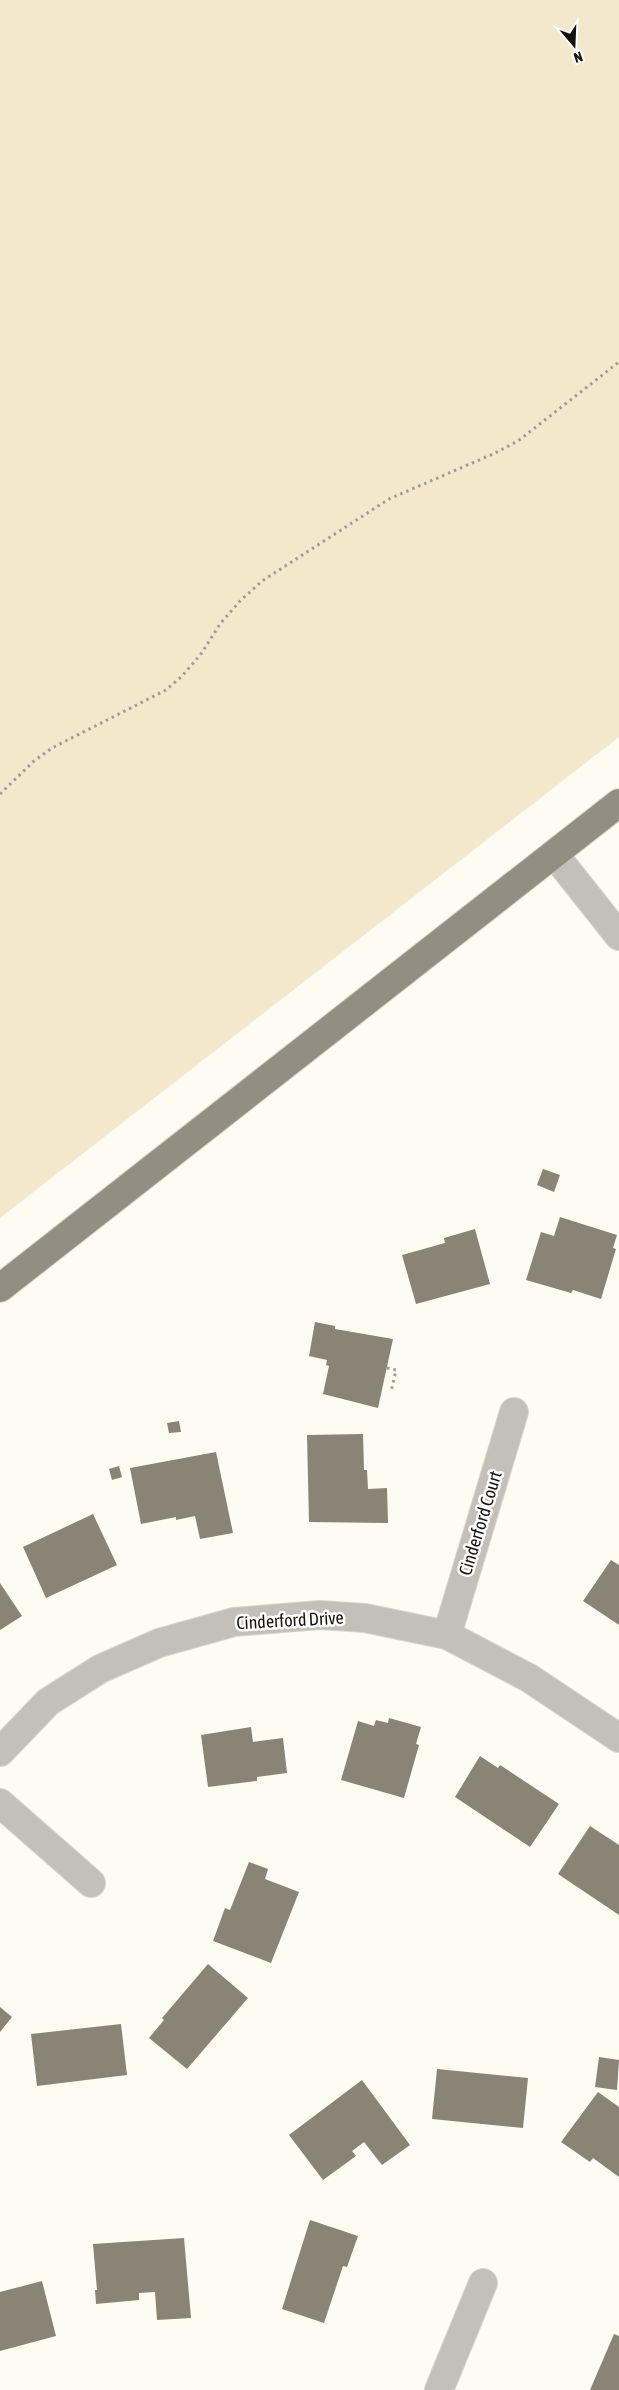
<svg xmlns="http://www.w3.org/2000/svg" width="619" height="2390" font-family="'Asap Condensed',sans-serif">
	<rect width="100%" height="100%" fill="#fefbf2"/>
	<!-- green -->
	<path fill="#f3e8cc" d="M0 0H619V737L0 1218Z"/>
	<!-- building -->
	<path fill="#898475" d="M543 1169 560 1175 554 1192 537 1185Z
		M560 1217 617 1235 613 1248 616 1249 601 1299 573 1290 571 1293 526 1280 541 1232 554 1236Z
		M475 1229 490 1284 416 1304 402 1255 445 1243 444 1238Z
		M315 1322 335 1326V1329L393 1339 378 1408 323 1394 329 1366 326 1365 327 1360 309 1356Z
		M179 1421 181 1432 169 1433 167 1423Z
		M363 1434 364 1470H367L368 1489 387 1488 388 1523 309 1522 307 1435Z
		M216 1452 233 1533 200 1539 195 1516 176 1520V1517L141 1524 130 1468Z
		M119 1466 122 1477 112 1480 109 1469Z
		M93 1514 117 1565 46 1598 23 1547Z
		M611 1560 619 1565V1625L583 1601Z
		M0 1583 22 1616 0 1630Z
		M389 1718 421 1727 416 1744 419 1745 404 1798 341 1780 358 1721 374 1726 376 1720 388 1723Z
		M251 1727 253 1742 283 1738 287 1773 257 1777V1781L208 1787 201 1735Z
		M480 1756 498 1768 500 1765 559 1804 530 1847 455 1797Z
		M590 1826 619 1845V1915L558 1874Z
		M249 1862 268 1869 265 1879 299 1892 271 1963 213 1941 225 1908 230 1910Z
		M208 1964 248 1998 187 2069 149 2038 164 2020 162 2018Z
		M0 2007 12 2017 0 2032Z
		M121 2024 127 2075 37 2086 31 2034Z
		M599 2057 619 2060 617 2090 595 2087Z
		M437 2069 528 2078 523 2128 432 2119Z
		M362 2080 410 2145 382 2165 364 2142 352 2151 356 2156 323 2180 289 2135Z
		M598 2092 619 2107V2177L593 2158 590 2162 561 2142Z
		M310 2220 358 2236 347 2267 343 2266 324 2323 282 2309Z
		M184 2238 191 2318 157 2320 155 2292 139 2293V2300L96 2304 95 2290H97L93 2244Z
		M42 2281 56 2336 0 2351V2292Z
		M614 2334 619 2336V2390H590Z"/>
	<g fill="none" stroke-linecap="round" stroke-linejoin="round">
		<defs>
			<path id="minor" d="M447 1635 514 1412
				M0 1752 48 1702 100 1669 159 1643 234 1622 320 1615 365 1618 447 1635 529 1678 619 1738
				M0 1803 91 1883
				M439 2390 483 2283"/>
			<path id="tertiary" d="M554 854 619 936"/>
			<path id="primary" d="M0 1288 619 803"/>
		</defs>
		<!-- minor casing -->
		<use href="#minor" stroke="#d9d6cd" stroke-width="30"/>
		<!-- tertiary casing -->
		<use href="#tertiary" stroke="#d9d6cd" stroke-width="30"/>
		<!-- primary casing -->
		<use href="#primary" stroke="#d9d6cd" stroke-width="30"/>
		<!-- path -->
		<path stroke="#a09d96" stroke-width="3" stroke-dasharray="2.5 4" stroke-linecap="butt" d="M0 794 34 761 52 748 166 690 182 676 201 654 220 624 240 601 262 581 389 499 493 454 518 441 619 362
			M387 1368 396 1370 391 1392"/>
		<!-- minor -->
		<use href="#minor" stroke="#c2c0b9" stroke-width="28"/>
		<!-- tertiary -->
		<use href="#tertiary" stroke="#c2c0b9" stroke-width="28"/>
		<!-- primary -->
		<use href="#primary" stroke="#928e82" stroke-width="28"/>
	</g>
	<g text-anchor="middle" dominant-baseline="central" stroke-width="5" stroke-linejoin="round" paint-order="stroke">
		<!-- street labels -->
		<g font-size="18" fill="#14120d" stroke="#fff">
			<text transform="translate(480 1523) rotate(-73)">Cinderford Court</text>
			<text transform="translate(290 1620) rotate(-3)">Cinderford Drive</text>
		</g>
	</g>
	<!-- north arrow -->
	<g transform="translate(574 45) rotate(161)" stroke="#ffffff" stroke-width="4" paint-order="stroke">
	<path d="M0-4L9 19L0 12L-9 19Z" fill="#14120d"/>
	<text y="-8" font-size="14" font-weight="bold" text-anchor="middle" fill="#14120d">N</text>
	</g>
</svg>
